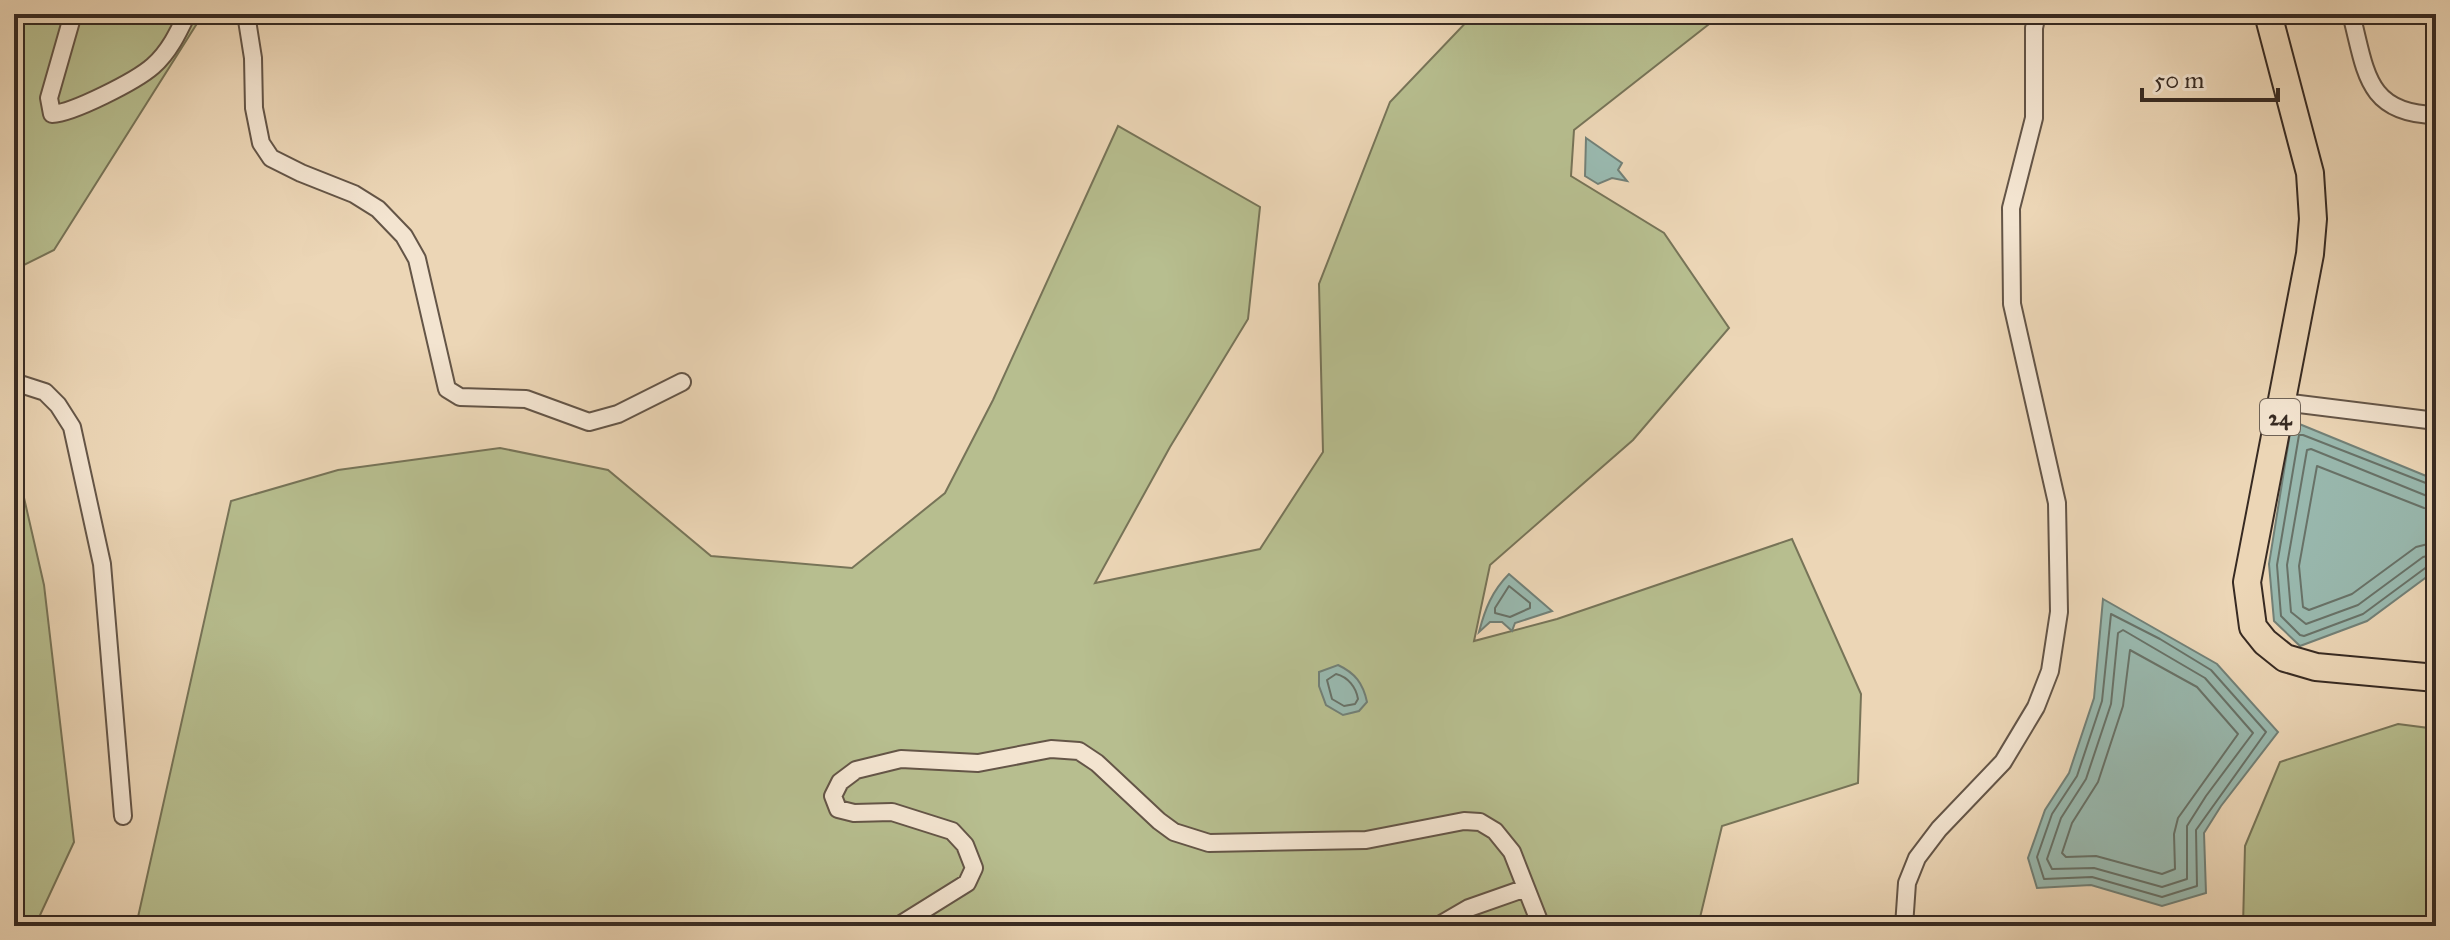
<svg xmlns="http://www.w3.org/2000/svg" width="2450" height="940" font-family="'IM FELL Great Primer',serif">
	<rect width="100%" height="100%" fill="#ecd6b6"/>
	<filter id="stains"><feTurbulence type="fractalNoise" baseFrequency=".0025" numOctaves="4"/><feColorMatrix values="0 0 0 0 .2 0 0 0 0 .09 0 0 0 0 .02 0 0 0 .5 -.17"/></filter>
	<radialGradient id="worn" r=".72"><stop offset=".6" stop-color="#630" stop-opacity="0"/><stop offset="1" stop-color="#630" stop-opacity=".3"/></radialGradient>
	<!-- green -->
	<path fill="#b7be8f" stroke="#777458" stroke-width="2" d="M14 14H203L54 250 14 270Z
		M1474 14H1714L1713 21 1574 130 1571 176 1664 233 1729 328 1633 440 1490 565 1474 641 1557 619 1792 539 1861 694 1858 783 1722 826 1698 926H136L231 501 338 470 500 448 608 470 711 556 852 568 945 493 993 400 1118 126 1260 207 1248 319 1170 447 1095 583 1260 549 1323 452 1319 284 1390 102Z
		M19 476 44 585 74 842 35 926H14V491Z
		M2398 724 2436 729V926H2243L2245 846 2280 762Z"/>
	<!-- water -->
	<path fill="#99b9af" stroke="#728077" stroke-width="2" d="M1586 138 1622 163 1618 170 1627 181 1612 178 1598 184 1585 176Z
		M2292 421 2436 480V570L2367 621 2300 646 2274 621 2269 564Z
		M1509 574 1552 611 1515 623 1512 631 1502 622H1490L1479 632C1485 609 1492 591 1509 574Z
		M2103 599 2217 664 2278 732 2221 806 2204 833 2206 893 2162 906 2091 885 2037 888 2028 858 2045 810 2069 773 2094 698Z
		M1338 665C1355 673 1363 683 1367 702L1359 711 1343 715 1326 705 1319 686V672Z"/>
	<g fill="none" stroke-linecap="round" stroke-linejoin="round">
		<!-- shore -->
		<path stroke="#687268" stroke-width="2" d="M2436 487 2303 435H2299L2277 565 2281 616 2300 635 2304 636 2363 614 2428 566 2436 564
			M2436 497 2427 496 2311 449 2307 450 2287 565 2291 612 2306 624 2358 605 2423 557 2436 554
			M2436 509 2424 508 2317 466 2299 566 2303 607 2309 610 2352 594 2416 547 2436 542
			M1509 586 1530 603V608L1510 617 1495 613V608Z
			M2111 614 2160 639 2211 670 2266 732 2196 830 2197 886 2162 897 2092 877 2044 879 2037 857 2052 814 2077 776 2102 701Z
			M2123 630 2205 678 2253 733 2206 796 2187 826V879L2162 887 2094 868 2052 869 2047 859 2061 818 2086 779 2111 704 2118 633Z
			M2130 650 2197 687 2238 734 2178 818 2174 834 2175 869 2162 874 2096 856 2066 857 2062 853 2072 823 2098 782 2123 706Z
			M1336 674C1348 677 1356 687 1358 699L1355 704 1344 706 1332 699 1327 680Z"/>
		<defs>
			<path id="street" d="M73 14 49 98 52 114C73 113 136 81 153 66 169 52 178 33 187 14
				M246 14 253 58 254 108 261 143 271 158 301 173 354 194 378 209 404 236 417 259 447 389 460 397 526 399 589 422 618 414 682 382
				M2351 14C2366 70 2365 114 2436 115
				M14 382 45 392 58 405 72 427 102 564 123 816
				M2283 402 2436 421
				M898 926 967 883 974 868 965 845 952 831 892 812 854 813 838 809 833 796 840 782 856 770 901 759 978 763 1051 749 1079 751 1097 763 1159 821 1174 832 1209 843 1366 840 1464 821 1480 822 1495 831 1512 852 1541 926
				M1438 926 1469 908 1526 888
				M1904 926 1907 883 1917 858 1939 829 2003 762 2036 707 2050 671 2059 612 2057 503 2012 304 2011 208 2034 118V28L2037 14"/>
			<path id="primary" d="M2268 14 2310 173 2313 219 2310 254 2247 582 2253 627 2265 642 2285 658 2316 667 2436 678"/>
		</defs>
		<!-- street casing -->
		<use href="#street" stroke="#645547" stroke-width="20"/>
		<!-- primary casing -->
		<use href="#primary" stroke="#372a22" stroke-width="30"/>
		<!-- street -->
		<use href="#street" stroke="#f3e4d0" stroke-width="16"/>
		<!-- primary -->
		<use href="#primary" stroke="#ecd6b6" stroke-width="26"/>
	</g>
	<g text-anchor="middle" dominant-baseline="central" stroke-width="8" stroke-linejoin="round" paint-order="stroke">
		<!-- shield labels -->
		<rect fill="#f3e4d0" stroke="#6f6256" stroke-width="2" x="2260" y="399" width="40" height="36" rx="6"/>
		<g font-size="22" font-weight="bold" fill="#372a22">
			<text x="2280" y="417">24</text>
		</g>
	</g>
	<!-- margin -->
	<rect width="2450" height="940" fill="none" stroke="#ecd6b6" stroke-width="48"/>
	<rect x="16" y="16" width="2418" height="908" fill="none" stroke="#372a22" stroke-width="4"/>
	<rect x="24" y="24" width="2402" height="892" fill="none" stroke="#372a22" stroke-width="2"/>
	<!-- scale -->
	<path d="M2142 88v12h136v-12" fill="none" stroke="#372a22" stroke-width="4"/>
	<text x="2154" y="88" font-size="24" fill="#372a22" stroke="#f3e4d0" stroke-width="6" paint-order="stroke">50 m</text>
	<rect width="100%" height="100%" filter="url(#stains)"/>
	<rect width="100%" height="100%" fill="url(#worn)"/>
</svg>
